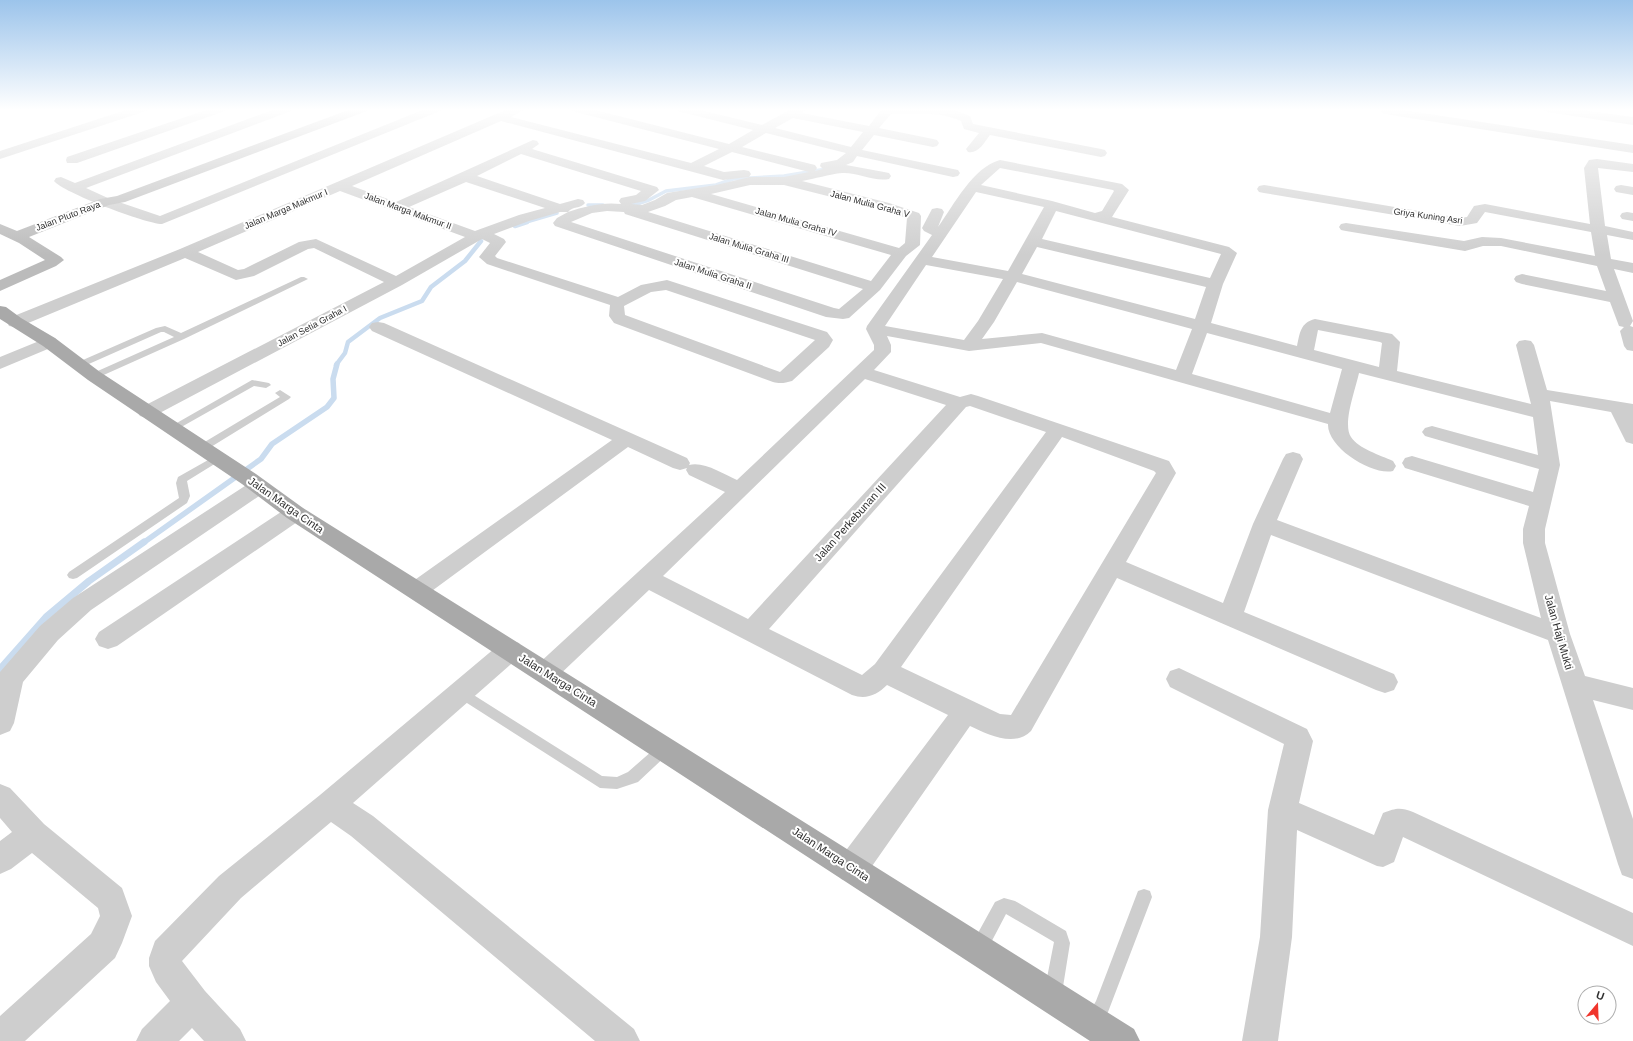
<svg xmlns="http://www.w3.org/2000/svg" width="1633" height="1041" font-family="Helvetica,sans-serif">
	<rect width="100%" height="100%" fill="#fff"/>
	<g fill="none" stroke-linecap="round" stroke-linejoin="round">
		<!-- stream-far3 -->
		<path stroke="#cadcef" stroke-width="3.5" d="M588 205H603
			M624 205 637 204 649 200 666 191 716 185 733 179 784 176 826 169
			M523 223 557 213"/>
		<!-- stream-far2 -->
		<path stroke="#cadcef" stroke-width="4.5" d="M515 226 527 222
			M336 365 345 353 348 342 380 318 422 301 431 287 465 261 481 241"/>
		<!-- stream-far1 -->
		<path stroke="#cadcef" stroke-width="5.5" d="M143 543 261 459 272 444 327 407 334 398 333 379 337 364"/>
		<!-- stream -->
		<path stroke="#cadcef" stroke-width="7" d="M0 669 46 617 89 581 144 542"/>
		<!-- lane -->
		<path fill="#cecece" fill-rule="evenodd" d="M301 277H304L308 279 184 339 97 378H91L89 376 91 374 174 337 164 332H161L82 367H76L74 365 76 363 156 328 165 326 181 333Z
			M252 380 269 383 271 385 266 388 254 386 176 430H170L168 428Z
			M280 390 291 397 289 399 206 450H198L197 448 198 446 280 397 275 393Z
			M217 455 222 458 221 460 187 481 190 496 187 503 77 578 73 579 69 578 67 575 69 572 179 498 176 483 178 477Z
			M461 687 602 776 617 777 628 772 660 744 665 742 670 744 672 748 670 752 638 782 617 789 600 788 456 696 454 692 456 688Z
			M1144 889 1150 891 1152 897 1108 1012 1100 1026 1094 1029 1088 1026 1085 1020 1096 1001 1138 891Z
			M1004 898 1015 901 1066 931 1070 943 1062 993 1059 999 1053 1002 1047 999 1044 993 1054 942 1006 914 985 954 979 956 973 954 971 948 973 942 995 902Z"/>
		<!-- street -->
		<path fill="#cecece" fill-rule="evenodd" d="M129 109H148L146 111 0 159V151Z
			M209 109H227L225 111 77 163H67L66 160 67 157Z
			M275 109H293L291 111 86 188 110 199 160 216 425 109H442L440 111 162 224C146 224 62 192 54 181L56 178 61 177 75 183Z
			M508 109H525L511 117 691 163 719 149 572 111 570 109H591L729 144 753 130 677 111 675 109H696L762 125 791 109H806L802 113 869 126 882 109H951L970 116 973 124 1101 149 1105 150 1107 153 1105 156 1101 157 990 135C984 143 978 154 968 152L966 149 979 133 964 129 961 121C938 111 915 114 891 114L879 128 933 139 937 140 939 143 937 146 933 147 874 135 862 150 953 169 958 170 960 173 958 176 953 177 857 156 853 162 846 165 884 172 889 173 891 176 889 179C874 182 857 172 842 173 829 174 815 179 802 181L889 203 919 213 921 216 920 245 906 256 880 290 849 318 843 319 826 317 555 226 553 223 557 218 568 212H560L529 221 494 234 504 239 506 242 495 256 497 258 618 297 641 285 667 280 827 332 833 340 829 347 792 381C785 383 780 384 773 382L614 323 609 316 610 305 487 264 479 257 490 243 482 239 402 285 154 416 147 418 140 416 137 412 140 408 384 282 314 248 308 249 254 276 236 280 185 258 21 326 15 327 9 326 7 322 9 318 180 249ZM793 118 863 132 851 147 775 128ZM501 121 723 180 749 177 751 174 749 171 744 170 724 172 704 166 732 152 809 172 784 177H750L716 185 667 193 655 200 642 205 631 204 645 201 659 190 657 187 532 149 539 144 537 141 533 140 396 202 352 186ZM766 133 846 153 837 160 821 163 820 166 823 169 815 171 817 168 815 165 742 147ZM521 154 641 191 636 195 621 198 619 201 621 204C602 202 586 206 568 212 572 206 581 209 585 203L583 200 578 199 560 204 477 176ZM466 182 545 208 519 215 475 231 409 207ZM750 185H784L879 209 907 218 905 243 899 248 711 194ZM340 191 465 237 396 276 316 239 299 242 244 269 238 270 198 252ZM692 197 891 255 871 281 648 212 665 206 676 200ZM607 211 624 212 625 214 863 289 839 309 834 308 571 222 592 213ZM666 290 815 340 780 372 625 315 624 306 651 292Z
			M1380 109H1396L1633 145V153L1391 115 1382 113Z
			M1541 109H1574L1633 117V125L1547 112Z
			M1597 159 1633 164V172L1598 168 1605 226 1633 232V240L1607 235 1611 259 1633 263V273L1614 269 1633 321 1630 326 1633 327V351L1627 350 1624 346 1620 331 1624 327 1619 326 1610 302 1522 284 1516 282 1514 279 1516 276 1522 274 1606 291 1597 266 1501 246H1483L1465 251 1346 231 1341 230 1339 227 1341 224 1346 223 1464 241 1482 237 1501 238 1595 256 1591 232 1485 212 1477 223 1460 226 1264 193 1259 192 1257 189 1259 186 1264 185 1460 218 1467 217 1474 206 1485 204 1590 224 1584 168 1589 160Z
			M1000 160 1122 184 1129 190 1112 217 1229 247 1237 253 1223 284 1211 323 1297 346C1300 333 1300 323 1315 319L1392 334 1400 342 1397 371 1531 404 1516 345 1519 341 1525 340 1531 341 1534 345 1547 390 1633 404V444L1626 442 1611 412 1550 401 1560 465 1545 529V543L1570 634 1585 676 1633 688V710L1593 700 1633 819V879L1622 875 1618 864 1548 640 1271 535 1244 612 1394 674 1398 682 1394 690 1385 693 1376 690 1117 578 1031 731C1014 748 987 734 970 726L863 879 852 883 841 879 837 868 841 857 948 715 887 685C877 695 866 700 852 695L649 590 555 679 546 683 537 679 533 672 537 665 725 492 689 475 686 470 687 468 680 470 673 468 628 447 425 596 417 599 409 596 405 590 409 584 612 440 372 331 369 327 372 323 378 322 384 323 687 458 690 463 689 465C704 461 723 474 737 480L874 350V345L866 329 867 326 932 235 924 231 922 228 932 209 937 208 942 209 944 212 938 227C954 205 973 167 1000 160ZM1000 168 1113 190 1114 191 1102 211 1095 213 1052 201 981 185ZM976 192 1044 207 1008 271 932 257ZM1056 211 1221 254 1210 278 1042 239ZM1037 247 1206 287 1195 319 1022 274ZM926 265 1003 279 978 321 964 340 885 326ZM1017 282 1192 329 1176 370 1042 333 982 339 994 322ZM1318 330 1380 342 1382 343 1379 367 1314 350ZM1207 333 1342 369 1330 413 1192 374ZM887 336 969 351 1041 343 1328 424C1327 448 1373 476 1393 471L1396 466 1393 461C1380 455 1359 449 1351 437 1342 424 1356 388 1359 373L1533 417 1538 455 1432 426 1425 428 1422 432 1425 436 1539 469 1533 492 1412 456 1405 458 1402 463 1405 468 1529 506 1523 529V543L1541 618 1277 520 1303 459 1300 454 1293 452 1286 454 1283 459 1253 524 1223 603 1126 562 1176 473 1169 461 978 396 971 394 960 397 874 370 891 352V345ZM865 379 946 405 748 619 663 576ZM970 406 1046 432 875 664 862 675 769 629 966 407ZM1062 437 1154 471 1156 473 1011 715 1000 714 901 667Z
			M1621 185 1633 187V195L1616 192 1614 189 1616 186Z
			M1627 212 1633 213V221L1622 219 1620 216 1622 213Z
			M49 337 55 338 58 342 55 346 0 369V357Z
			M258 480 265 482 269 487 265 492 91 610 58 640 23 682 14 723 10 731 0 735V672L40 626 73 598 251 482Z
			M295 505 303 508 306 513 303 518 117 646 108 649 99 646 95 639 99 632 287 508Z
			M510 640 519 643 523 650 519 657 353 803 373 816 634 1029 640 1041H595L351 836 331 822 241 898 182 961 205 991 240 1029 246 1041H204L192 1028 179 1041H136L142 1029 170 1001 156 982 149 966V958L155 941 219 876 320 795 501 643Z
			M1179 668 1307 729 1313 741 1299 803 1374 835 1383 813C1396 808 1400 807 1413 812L1633 913V946L1403 837 1394 862 1383 867 1377 866 1297 830 1292 937 1278 1041H1242L1260 937 1268 810 1284 744 1170 687 1166 679 1170 671Z
			M0 784 10 788 44 824 122 888 132 916 122 943 115 958 25 1041H0V1016L91 934 100 916 98 908 32 853 11 869 0 874V841L12 832 0 818Z"/>
		<!-- secondary -->
		<path fill="#bbb" fill-rule="evenodd" d="M351 109H369L367 111 125 202 109 205 29 237 61 257 64 260 56 266 0 291V280L45 260 19 243 0 234V224L17 231 100 199 117 196Z"/>
		<!-- primary -->
		<path fill="#a9a9a9" fill-rule="evenodd" d="M0 306 6 307 21 318 55 338 100 372 256 474 303 508 1134 1029 1140 1041H1090L287 518 242 484 88 380 43 346 0 319Z"/>
	</g>
	<!-- sky -->
	<linearGradient id="sky" x2="0" y2="1"><stop stop-color="#9cc4eb"/><stop offset="0.43" stop-color="#fff"/><stop offset="1" stop-color="#fff" stop-opacity="0"/></linearGradient>
	<rect width="1633" height="255" fill="url(#sky)"/>
	<g text-anchor="middle" dominant-baseline="central" stroke-width="4" stroke-linejoin="round" paint-order="stroke">
		<!-- far-street labels -->
		<g font-size="9" fill="#313131" stroke="#fff">
			<text transform="translate(870 204) rotate(15)">Jalan Mulia Graha V</text>
			<text transform="translate(286 209) rotate(-23)">Jalan Marga Makmur I</text>
			<text transform="translate(408 211) rotate(20)">Jalan Marga Makmur II</text>
			<text transform="translate(68 216) rotate(-21)">Jalan Pluto Raya</text>
			<text transform="translate(1428 216) rotate(8)">Griya Kuning Asri</text>
			<text transform="translate(796 222) rotate(16)">Jalan Mulia Graha IV</text>
			<text transform="translate(749 248) rotate(17)">Jalan Mulia Graha III</text>
			<text transform="translate(713 274) rotate(18)">Jalan Mulia Graha II</text>
			<text transform="translate(312 326) rotate(-28)">Jalan Setia Graha I</text>
		</g>
		<!-- street labels -->
		<g font-size="11" fill="#313131" stroke="#fff">
			<text transform="translate(286 505) rotate(35)">Jalan Marga Cinta</text>
			<text transform="translate(850 522) rotate(-48)">Jalan Perkebunan III</text>
			<text transform="translate(1559 632) rotate(74)">Jalan Haji Mukti</text>
			<text transform="translate(558 680) rotate(32)">Jalan Marga Cinta</text>
			<text transform="translate(831 854) rotate(33)">Jalan Marga Cinta</text>
		</g>
	</g>
	<!-- north arrow -->
	<g transform="translate(1597 1005) rotate(19)"><circle r="19" fill="#ffffff" stroke="#adadad"/>
	<path d="M0-3L7 15L0 10L-7 15Z" fill="#f0352c"/>
	<text y="-6" font-size="11" font-weight="bold" text-anchor="middle" fill="#313131">U</text>
	</g>
</svg>
